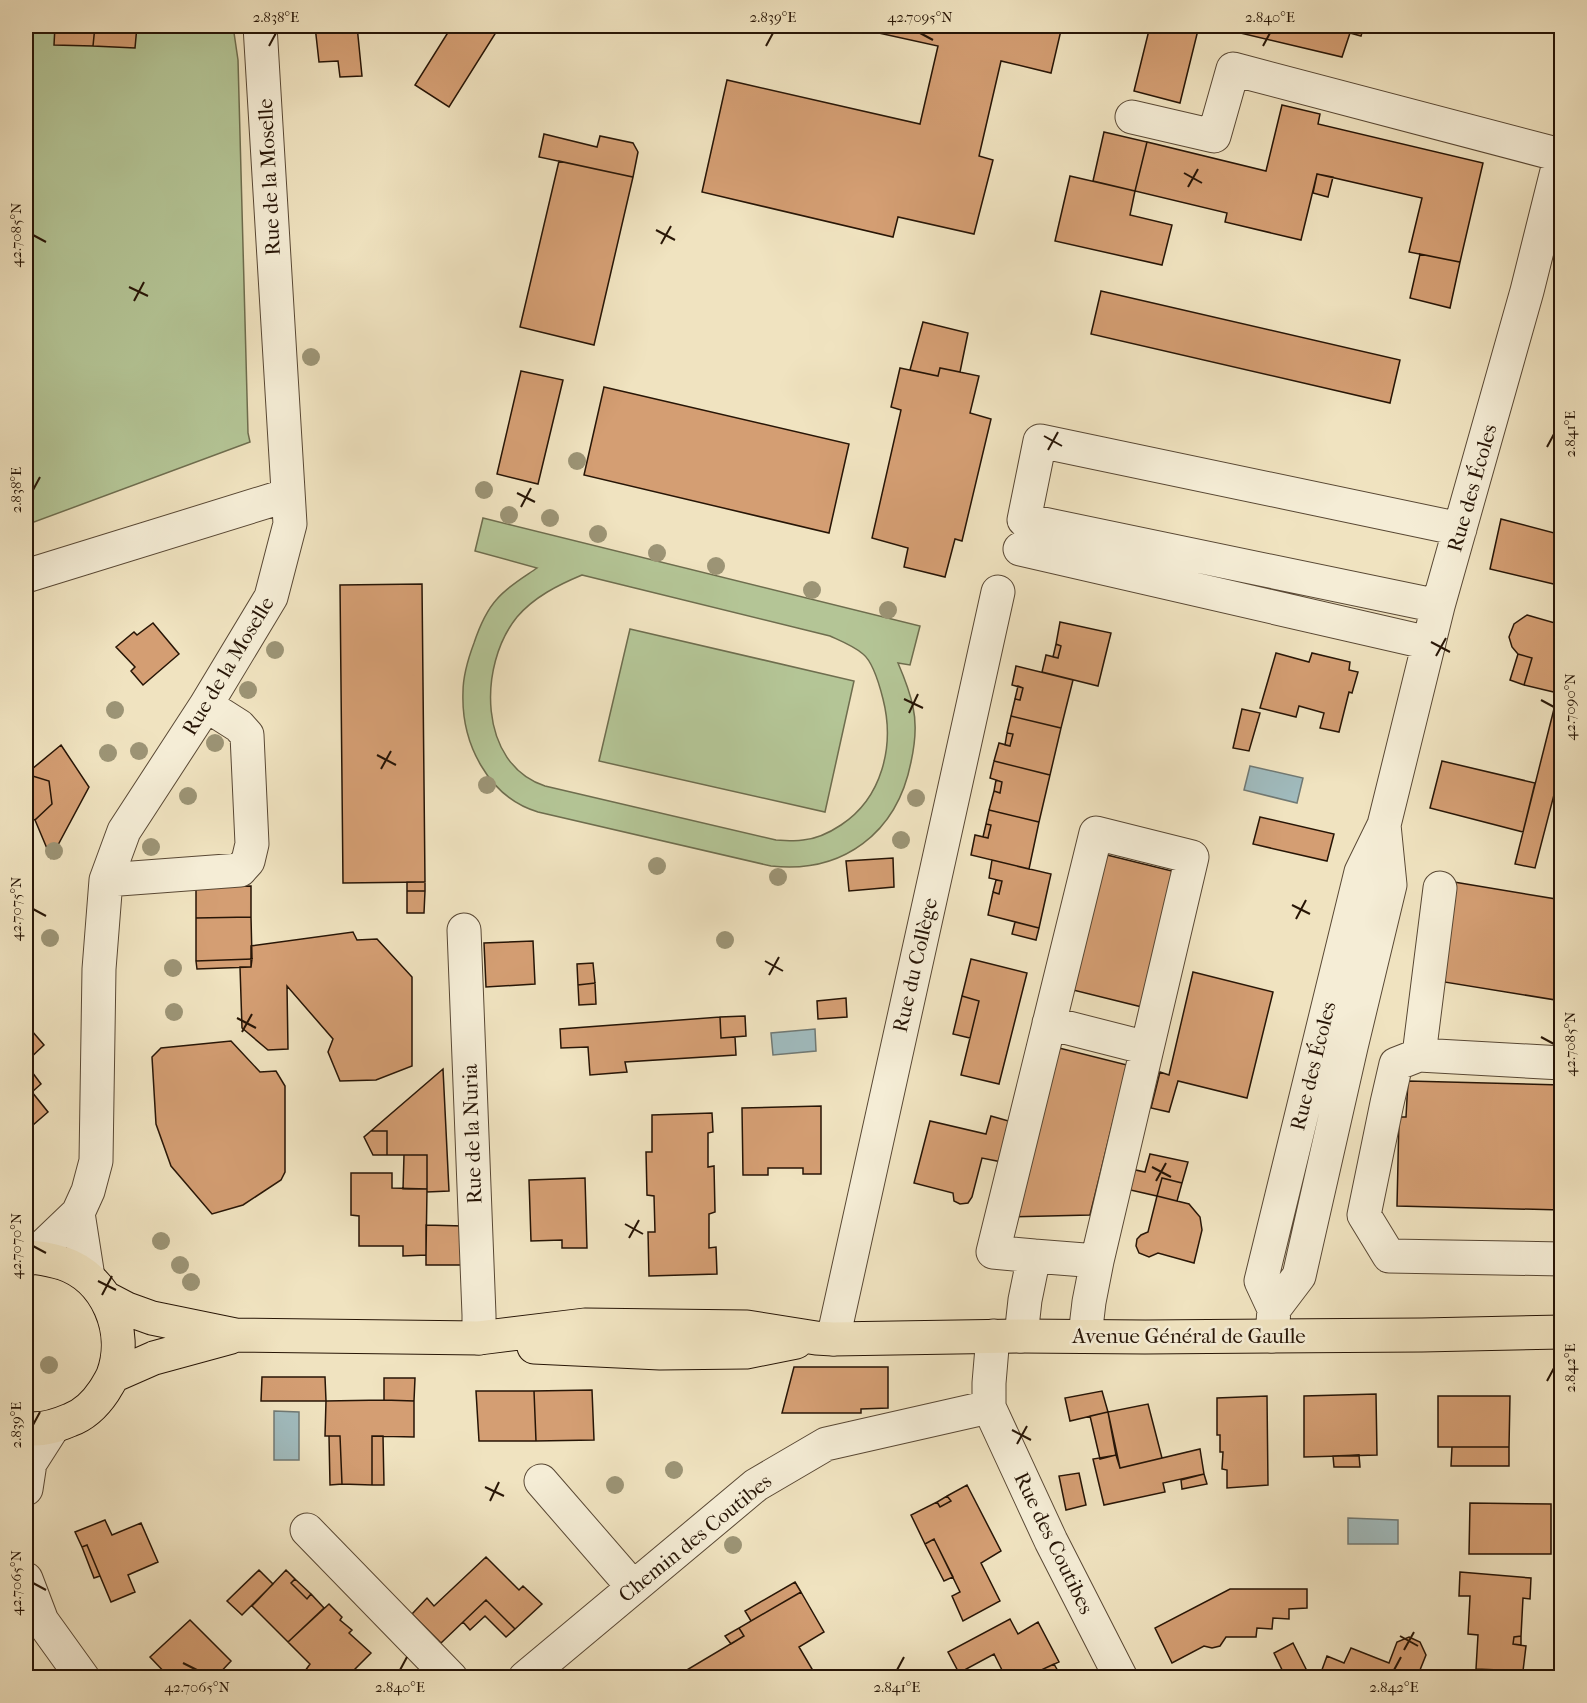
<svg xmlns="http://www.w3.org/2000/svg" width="1587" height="1703" font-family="'IM FELL French Canon',serif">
	<rect width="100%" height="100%" fill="#f0e3c0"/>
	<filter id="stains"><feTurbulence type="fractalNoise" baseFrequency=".00333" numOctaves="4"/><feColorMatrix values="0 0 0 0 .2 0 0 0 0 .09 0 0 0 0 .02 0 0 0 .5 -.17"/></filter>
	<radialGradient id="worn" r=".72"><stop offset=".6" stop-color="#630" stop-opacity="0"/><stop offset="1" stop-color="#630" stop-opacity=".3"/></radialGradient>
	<!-- green -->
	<path fill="#b4c596" stroke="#6e6d4e" stroke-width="1.5" fill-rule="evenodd" d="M26 26H233L238 60 248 433 250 442 26 525Z
		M483 518 920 626 910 665 898 663C904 677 910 692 913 707 917 725 915 744 911 762 897 833 843 874 771 866L538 812C488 797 461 743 463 692 463 676 468 659 474 643 479 628 486 611 497 599 508 586 524 577 537 568L475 551ZM582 575 830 636C841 641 854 646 863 654 873 662 880 687 883 699 895 746 882 798 841 825 829 833 817 839 803 840 794 842 785 840 776 840L545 786C478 764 478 665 517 617 534 597 558 585 582 575Z
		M630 629 854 681 825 812 599 761Z"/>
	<!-- water -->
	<path fill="#a0bbbe" stroke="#707974" stroke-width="1.5" d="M1250 766 1303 778 1297 803 1244 790Z
		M815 1029 816 1051 773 1055 771 1033Z
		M274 1411 299 1412V1460H274Z
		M1348 1518 1398 1520V1544H1348Z"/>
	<!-- building -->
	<path fill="#d49e73" stroke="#271506" stroke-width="1.5" d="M55 26H95L93 46 54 45Z
		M95 26H137L135 48 93 46Z
		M315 26H357L362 76 340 77 338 61 319 62Z
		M452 26H500L449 107 415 85Z
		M847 26H1062L1051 73 1001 61 979 156 993 160 974 234 898 217 893 237 702 192 727 80 920 124 938 46Z
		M1150 26H1199L1180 103 1134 91Z
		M1211 26H1364L1361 36 1350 33 1342 57Z
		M1282 105 1320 114 1318 124 1483 163 1460 262 1409 252 1422 198 1317 174 1301 240 1225 222 1227 213 1135 191 1147 142 1266 171Z
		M1104 132 1147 142 1135 191 1093 181Z
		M544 134 597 147 600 136 633 143 638 152 633 177 539 157Z
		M559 161 633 177 594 345 520 327Z
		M1317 174 1333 177 1328 197 1313 193Z
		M1070 176 1135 191 1130 215 1172 225 1162 265 1055 241Z
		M1420 254 1460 262 1450 308 1410 298Z
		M1101 291 1400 360 1390 403 1091 334Z
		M923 322 968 333 960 372 940 368 938 376 910 370Z
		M900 368 938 376 940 368 979 376 970 413 991 419 962 541 955 539 945 577 904 567 908 548 872 538 901 410 891 407Z
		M521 371 563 380 538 484 497 474Z
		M604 387 849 444 829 533 584 475Z
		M1501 519 1562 535V586L1490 569Z
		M422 584 425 882 343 883 340 585Z
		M1527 615 1562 625V694L1524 685 1532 658 1518 654 1512 647 1509 637 1514 624Z
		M1060 622 1111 633 1098 686 1042 672 1046 655 1058 658 1061 646 1056 644Z
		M153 623 179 654 143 685 131 671 135 667 116 647 134 632 137 635Z
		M1056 644 1061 646 1058 658 1053 657Z
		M1276 653 1309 662 1312 653 1350 662 1349 670 1358 672 1352 693 1349 692 1339 732 1320 728 1324 713 1299 706 1296 717 1260 708Z
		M1518 654 1532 658 1524 685 1510 680Z
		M1016 666 1073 680 1061 728 1011 716 1015 699 1020 700 1023 688 1012 685Z
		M1018 686 1023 688 1020 700 1015 699Z
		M1558 693 1562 694V764L1535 868 1515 864Z
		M1242 709 1260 713 1249 751 1233 748Z
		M1011 716 1061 728 1050 775 994 761 999 743 1010 746 1013 734 1007 733Z
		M1007 733 1013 734 1010 746 1005 745Z
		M61 745 89 787 51 858 35 820 52 804 49 781 26 774Z
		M994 761 1050 775 1039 822 989 810 994 791 1000 793 1002 782 990 778Z
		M1442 761 1535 783 1523 832 1430 808Z
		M26 774 49 781 52 804 35 820 26 817Z
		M996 780 1002 782 1000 793 994 791Z
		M989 810 1039 822 1029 869 971 855 975 835 988 838 991 825 986 824Z
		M1260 817 1334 834 1327 861 1253 844Z
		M986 824 991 825 988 838 983 837Z
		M1107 855 1176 872 1142 1007 1073 990Z
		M893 858 894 887 849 891 846 861Z
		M992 860 1051 874 1039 928 988 915 993 892 999 894 1002 881 989 878Z
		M996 880 1002 881 999 894 993 892Z
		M407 882H425V891H407Z
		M1454 882 1562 900V1001L1438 981Z
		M251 886V917L196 918V887Z
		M407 891H425L424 913H407Z
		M251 917 252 959 196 961V918Z
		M1015 922 1039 928 1036 940 1012 934Z
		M353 932 357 940 377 939 412 977V1066L376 1080 340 1081 328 1052 333 1039 287 986 288 1049 268 1050 242 1028 240 967H251V946Z
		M533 941 535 984 486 987 484 943Z
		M252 959 251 967 197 969 196 961Z
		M971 959 1027 973 999 1084 961 1075 979 1001 962 996Z
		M593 963 595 983 578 985 577 964Z
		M1193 972 1273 992 1247 1098 1178 1081 1169 1112 1151 1108 1160 1072 1169 1075Z
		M595 983 596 1004 579 1005 578 985Z
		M962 996 979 1001 970 1038 953 1034Z
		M846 998 847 1017 818 1019 817 1001Z
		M745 1016 746 1036 721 1038 720 1017Z
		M720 1017 721 1038 735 1037 736 1055 625 1062 627 1072 590 1075 588 1047 561 1048 560 1029Z
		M26 1019 33 1020 32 1031 44 1045 26 1062Z
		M231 1041 260 1072 276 1071 285 1086V1172L281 1180 243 1205 212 1214 171 1166 156 1124 152 1057 161 1048Z
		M1059 1048 1127 1065 1090 1215 1011 1217Z
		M26 1064 41 1084 32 1092 48 1112 26 1131Z
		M443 1069 449 1191 427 1192V1155H387V1131H371Z
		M1408 1081 1562 1085V1210L1397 1206 1399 1117H1406Z
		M821 1106V1174H803V1168H768V1175H743L742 1108Z
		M712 1113 713 1132 708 1133V1167L714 1166 715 1212 709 1214V1248L716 1247 717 1274 649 1276 648 1232H655L654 1196 647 1195 646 1152H652V1115Z
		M991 1116 1012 1122 1002 1162 982 1158 972 1197 968 1203 960 1204 954 1201 953 1193 914 1183 930 1121 986 1134Z
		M371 1131H387V1155H373L364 1137Z
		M1150 1154 1188 1162 1182 1183 1162 1178 1157 1196 1126 1189 1131 1169 1145 1172Z
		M404 1155H427V1189H403Z
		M351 1173H392V1188L427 1189 426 1255 403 1256V1246H359V1216L351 1215Z
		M585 1178 587 1248H562V1240L531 1241 529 1180Z
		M1162 1178 1182 1183 1177 1201 1157 1196Z
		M1157 1196 1189 1204 1200 1217 1202 1230 1194 1263 1158 1253 1149 1257 1139 1253 1136 1246 1137 1239 1141 1235 1148 1232Z
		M426 1225 463 1226 464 1265H426Z
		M794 1367H888V1408L861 1409V1413H782Z
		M262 1377H325L326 1401H261Z
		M384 1378H415L414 1401 384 1400Z
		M592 1390 594 1440 536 1441 534 1391Z
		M476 1391H534L536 1441H479Z
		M1102 1391 1108 1412 1070 1421 1065 1398Z
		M1376 1394 1377 1455 1304 1457V1396Z
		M1267 1396 1268 1485 1227 1488V1470L1222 1469 1223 1452H1220V1435H1217V1398Z
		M1438 1396H1510L1509 1447H1438Z
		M384 1400 414 1401V1437L372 1436V1485L342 1484 340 1436H325L326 1401Z
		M1148 1404 1162 1458 1120 1468 1108 1412Z
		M1108 1412 1116 1455 1100 1459 1090 1416Z
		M329 1436H340L342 1484 330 1485Z
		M372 1436H383L384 1485H372Z
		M1452 1447H1509V1466H1451Z
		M1200 1449 1204 1474 1163 1483 1165 1492 1104 1505 1093 1459 1116 1455 1120 1468Z
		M1359 1455 1360 1467H1334L1333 1456Z
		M1079 1473 1086 1505 1066 1510 1059 1476Z
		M1204 1474 1207 1484 1182 1489 1181 1480Z
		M967 1485 1001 1551 981 1563 1000 1601 963 1621 952 1596 960 1592 934 1539 925 1544 911 1515 937 1502 940 1507 951 1501 947 1496Z
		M947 1496 951 1501 940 1507 937 1502Z
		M1470 1503 1551 1504V1554H1469Z
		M105 1520 112 1535 141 1523 158 1562 128 1575 135 1592 111 1602 87 1545 82 1547 75 1532Z
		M934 1539 953 1577 944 1581 925 1544Z
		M87 1545 100 1576 94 1578 82 1547Z
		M486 1557 519 1590 523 1586 542 1604 515 1629 486 1600 441 1643 412 1614 427 1598 434 1606Z
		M259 1570 273 1584 242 1615 227 1601Z
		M286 1570 295 1579 291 1583 307 1599 311 1594 324 1608 288 1642 252 1606Z
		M1460 1572 1531 1578 1530 1599 1523 1598 1521 1636 1514 1637 1513 1644 1526 1646 1523 1671 1476 1669 1478 1635 1468 1634 1470 1596H1459Z
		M295 1579 311 1594 307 1599 291 1583Z
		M795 1582 801 1592 751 1621 745 1611Z
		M1230 1589H1307V1608L1289 1609V1619L1273 1618 1272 1629 1257 1628 1256 1637H1226L1220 1646 1212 1648 1204 1646 1172 1663 1155 1628Z
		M801 1592 824 1632 799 1647 815 1674 809 1678H689L685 1671 744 1636 739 1628Z
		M486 1600 515 1629 506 1637 485 1616 470 1630 463 1622Z
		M329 1604 342 1617 340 1620 352 1630 349 1633 371 1653 346 1678H311L305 1671 310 1664 288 1642Z
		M1010 1619 1018 1634 1038 1622 1059 1662 1041 1670 1045 1678H1006L994 1654 959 1673 948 1652Z
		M190 1620 231 1661 215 1678H170L150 1657Z
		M739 1628 744 1636 731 1644 725 1636Z
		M1521 1636V1645L1513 1644 1514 1637Z
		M1409 1637 1420 1642 1426 1655 1418 1675 1419 1678H1319L1327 1656 1344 1663 1351 1648 1389 1663 1397 1642Z
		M1293 1643 1308 1673 1300 1678H1286L1274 1653Z
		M1054 1664 1059 1673 1049 1678H1045L1041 1670Z"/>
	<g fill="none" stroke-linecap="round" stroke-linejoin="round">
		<defs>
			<path id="minor" d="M1132 117 1214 136 1233 69 1560 155
				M1020 549 1429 643
				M26 576 288 495
				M1438 606 1024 520 1040 441 1460 529
				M106 880 240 870 248 861 252 844 247 735 239 726 206 705
				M464 930 479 1315V1338
				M1049 1023 1147 1048
				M1419 1055 1440 888
				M1562 1063 1419 1055 1396 1064 1387 1103 1364 1215 1389 1256 1562 1259
				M78 1213 88 1277
				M1034 1256 993 1252 1096 833 1192 857 1097 1261
				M31 1258 78 1213 88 1191 96 1161 99 969 106 880 124 831 206 705 271 597 290 524 260 26
				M1274 1309 1299 1276 1351 1047 1390 885 1384 825
				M993 1336 989 1383V1407L1051 1541 1121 1678
				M1021 1336 1025 1300 1034 1256 1097 1261 1089 1302 1085 1336
				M1272 1336 1274 1309 1261 1281 1361 872 1384 825 1438 606 1527 291 1562 151
				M833 1339 998 592
				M541 1481 633 1587
				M26 1489 30 1463 53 1427
				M307 1530 451 1678
				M26 1579 42 1621 83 1678
				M525 1678 756 1485 826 1444 989 1407"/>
			<path id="major" d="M26 1258C37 1256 50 1260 62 1263 107 1278 129 1331 113 1375 111 1380 107 1386 104 1391 96 1403 84 1415 70 1420 56 1426 41 1431 26 1428
				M106 1298 127 1309 152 1318 235 1335 479 1338 585 1325 747 1327 816 1338 833 1339 1021 1336 1145 1337 1422 1335 1562 1332
				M534 1347 660 1353 746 1352 796 1342
				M113 1376 154 1358 231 1337"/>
		</defs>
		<!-- minor casing -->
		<use href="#minor" stroke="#594834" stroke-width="35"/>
		<!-- major casing -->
		<use href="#major" stroke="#271506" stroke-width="35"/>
		<!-- minor -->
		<use href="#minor" stroke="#f5edd6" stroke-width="33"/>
		<!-- major -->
		<use href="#major" stroke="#f0e3c0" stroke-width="33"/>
	</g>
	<!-- trees -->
	<g fill="#9c9475">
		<circle cx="311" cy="357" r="9"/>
		<circle cx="577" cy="461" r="9"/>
		<circle cx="484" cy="490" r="9"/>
		<circle cx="509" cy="515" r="9"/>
		<circle cx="550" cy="518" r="9"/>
		<circle cx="598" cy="534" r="9"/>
		<circle cx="657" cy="553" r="9"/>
		<circle cx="716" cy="566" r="9"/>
		<circle cx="812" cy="590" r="9"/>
		<circle cx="888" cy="610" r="9"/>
		<circle cx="275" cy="650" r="9"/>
		<circle cx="248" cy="690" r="9"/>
		<circle cx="115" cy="710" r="9"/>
		<circle cx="215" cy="743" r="9"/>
		<circle cx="139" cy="751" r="9"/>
		<circle cx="108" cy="753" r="9"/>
		<circle cx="487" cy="785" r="9"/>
		<circle cx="188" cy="796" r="9"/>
		<circle cx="916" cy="798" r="9"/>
		<circle cx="901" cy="840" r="9"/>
		<circle cx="151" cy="847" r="9"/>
		<circle cx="54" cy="851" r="9"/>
		<circle cx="657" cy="866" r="9"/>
		<circle cx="778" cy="877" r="9"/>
		<circle cx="50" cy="938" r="9"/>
		<circle cx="725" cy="940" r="9"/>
		<circle cx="173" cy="968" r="9"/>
		<circle cx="174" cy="1012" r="9"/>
		<circle cx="161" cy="1241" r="9"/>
		<circle cx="180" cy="1265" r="9"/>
		<circle cx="191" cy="1282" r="9"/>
		<circle cx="49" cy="1365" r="9"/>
		<circle cx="674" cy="1470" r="9"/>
		<circle cx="615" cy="1485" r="9"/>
		<circle cx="733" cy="1545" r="9"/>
	</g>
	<!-- ticks -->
	<path fill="none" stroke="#271506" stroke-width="2" d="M920 33 933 40M269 46 276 33M766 46 773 33M1263 46 1270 33M1184 173 1202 183M1188 187 1198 169M656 230 675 240M33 235 46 242M661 244 671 226M129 287 148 296M134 301 144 282M1044 436 1062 446M1547 447 1554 434M1048 450 1058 432M33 490 40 477M517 493 535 502M521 507 531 488M1431 642 1450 652M1436 656 1446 638M904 699 923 708M1541 700 1554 707M909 713 918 694M377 755 396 765M381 769 391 751M1292 905 1310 914M33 909 46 916M1296 919 1306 900M765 961 783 971M769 975 779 957M237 1018 256 1028M242 1032 252 1014M1541 1037 1554 1044M1152 1167 1171 1177M1156 1181 1166 1163M625 1224 643 1234M629 1238 639 1220M33 1246 46 1253M98 1281 116 1290M102 1295 112 1276M1547 1381 1554 1368M33 1425 40 1412M1012 1430 1031 1440M1017 1444 1027 1426M485 1487 504 1496M490 1501 499 1482M33 1583 46 1590M1400 1636 1418 1646M1404 1650 1414 1632M183 1663 197 1670M400 1670 407 1657M897 1670 904 1657M1394 1670 1401 1657"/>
	<g text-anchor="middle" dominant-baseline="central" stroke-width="5" stroke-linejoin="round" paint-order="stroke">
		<!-- street labels -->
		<g font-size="21" fill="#271506" stroke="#f5edd6">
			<text transform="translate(269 177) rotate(-93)">Rue de la Moselle</text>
			<text transform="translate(1472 488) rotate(-74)">Rue des Écoles</text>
			<text transform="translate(228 666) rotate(-59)">Rue de la Moselle</text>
			<text transform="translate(915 965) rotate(-77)">Rue du Collège</text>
			<text transform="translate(1313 1066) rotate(-76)">Rue des Écoles</text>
			<text transform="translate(472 1134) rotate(-92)">Rue de la Nuria</text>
			<text x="1189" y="1336">Avenue Général de Gaulle</text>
			<text transform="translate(695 1538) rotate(-39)">Chemin des Coutibes</text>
			<text transform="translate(1054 1543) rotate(64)">Rue des Coutibes</text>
		</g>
	</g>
	<!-- margin -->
	<rect width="1587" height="1703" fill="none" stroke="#f0e3c0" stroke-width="66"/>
	<rect x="33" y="33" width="1521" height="1637" fill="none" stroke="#271506" stroke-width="2"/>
	<g font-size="15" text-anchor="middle" fill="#271506">
		<text x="276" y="22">2.838°E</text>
		<text x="773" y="22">2.839°E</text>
		<text x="920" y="22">42.7095°N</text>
		<text x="1270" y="22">2.840°E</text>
		<text transform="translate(16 235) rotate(-90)" y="5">42.7085°N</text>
		<text transform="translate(1570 434) rotate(-90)" y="5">2.841°E</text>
		<text transform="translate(16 490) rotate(-90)" y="5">2.838°E</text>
		<text transform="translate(1570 707) rotate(-90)" y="5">42.7090°N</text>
		<text transform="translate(16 909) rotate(-90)" y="5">42.7075°N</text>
		<text transform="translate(1570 1044) rotate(-90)" y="5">42.7085°N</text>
		<text transform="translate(16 1246) rotate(-90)" y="5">42.7070°N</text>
		<text transform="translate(1570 1368) rotate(-90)" y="5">2.842°E</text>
		<text transform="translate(16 1425) rotate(-90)" y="5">2.839°E</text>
		<text transform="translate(16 1583) rotate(-90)" y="5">42.7065°N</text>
		<text x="197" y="1692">42.7065°N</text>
		<text x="400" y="1692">2.840°E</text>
		<text x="897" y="1692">2.841°E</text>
		<text x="1394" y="1692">2.842°E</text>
	</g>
	<rect width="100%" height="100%" filter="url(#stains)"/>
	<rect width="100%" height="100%" fill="url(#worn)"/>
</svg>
